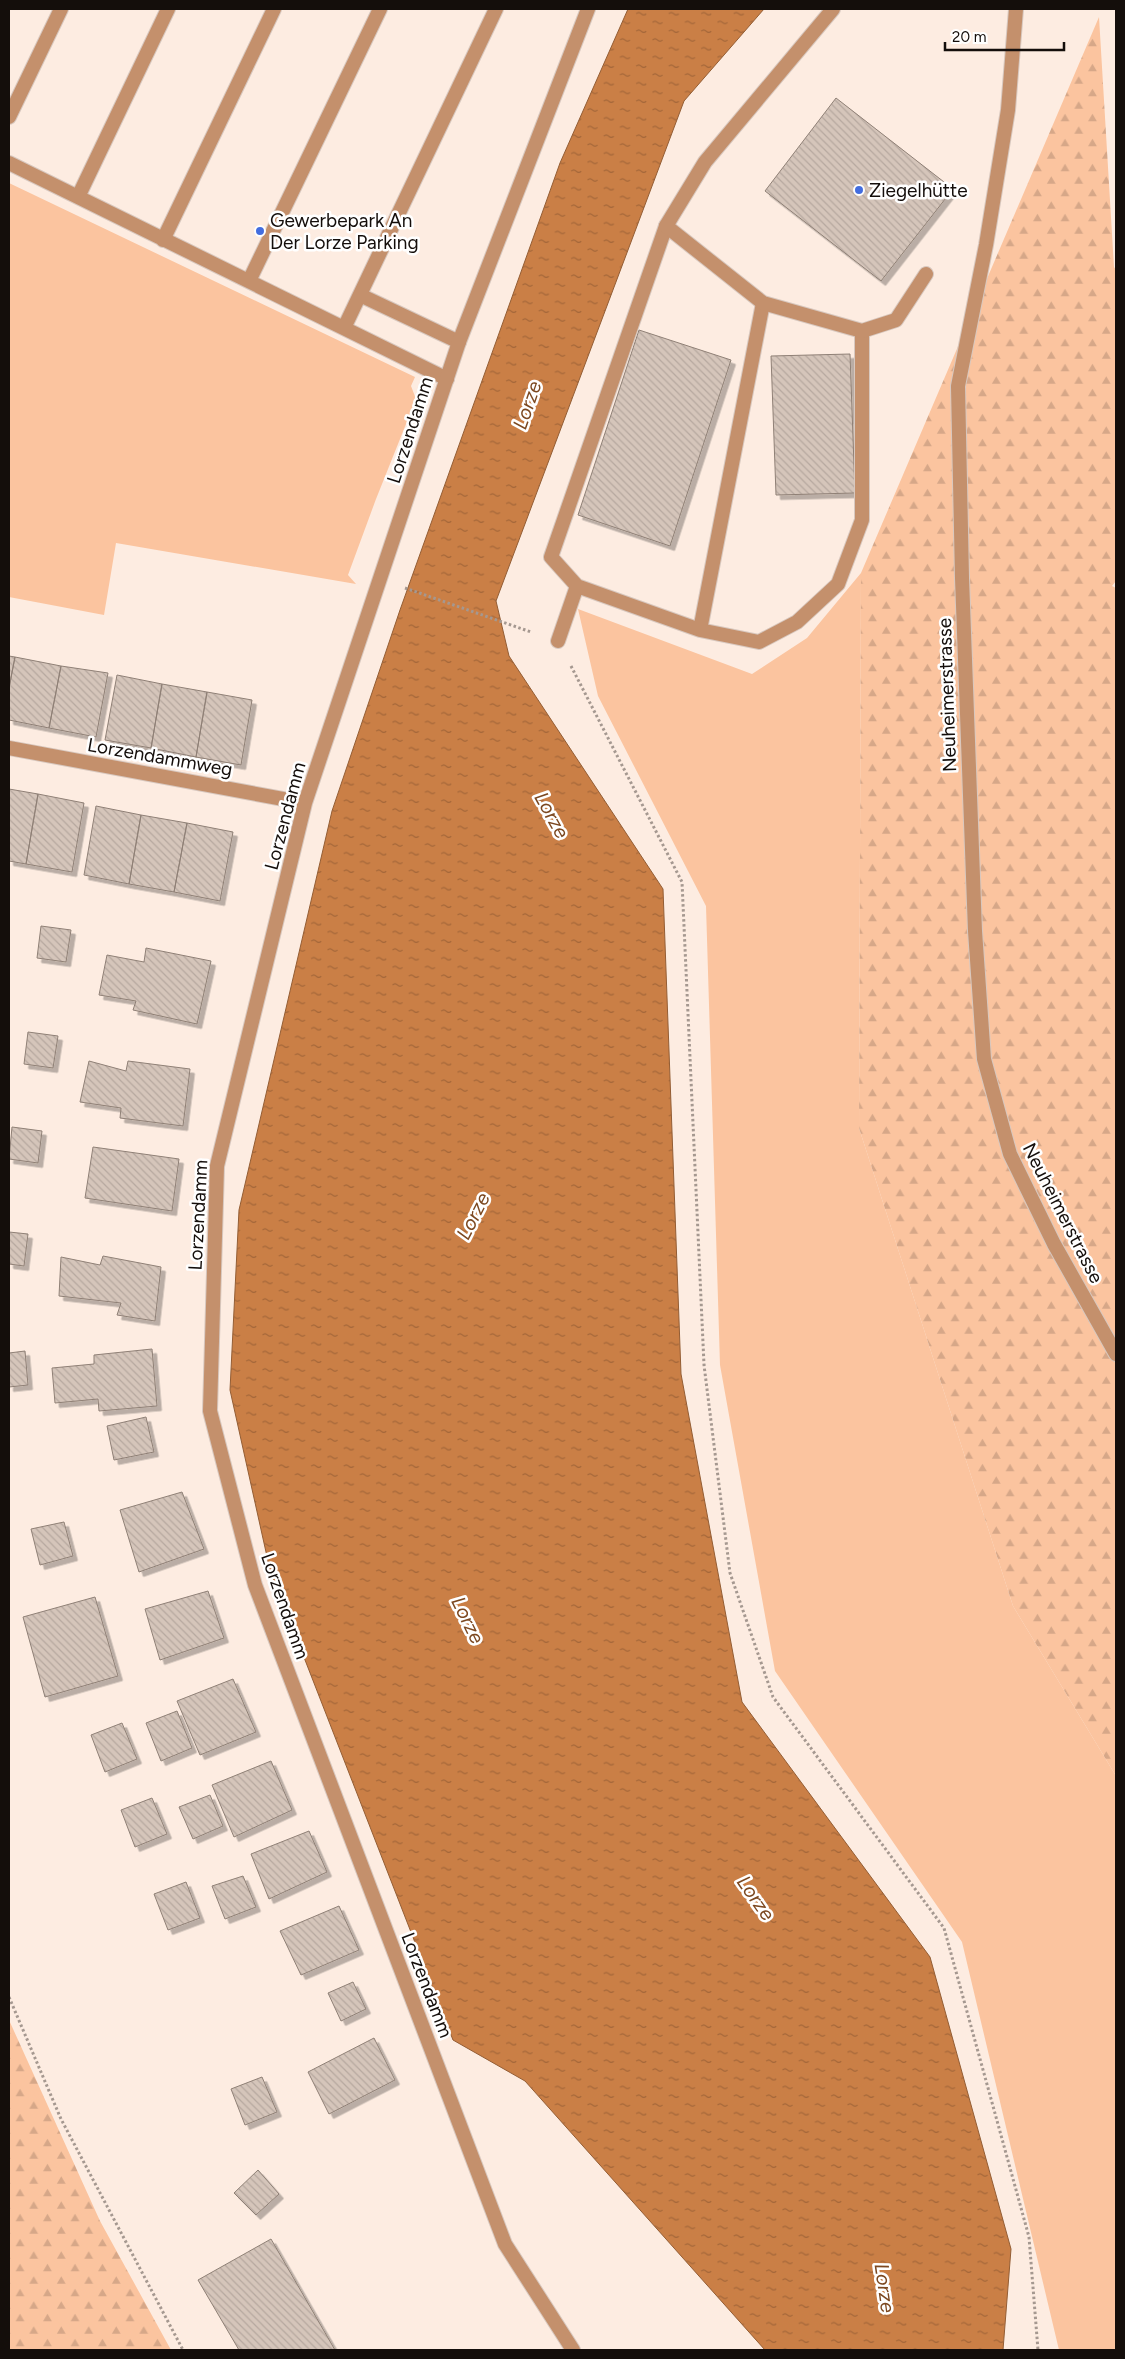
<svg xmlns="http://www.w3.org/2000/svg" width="1125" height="2359" font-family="Figtree,sans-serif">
	<defs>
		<pattern id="forest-firs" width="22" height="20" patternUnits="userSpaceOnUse" patternTransform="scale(1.25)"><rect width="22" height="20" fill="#fbc49f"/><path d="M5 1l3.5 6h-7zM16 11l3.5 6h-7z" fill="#d6a788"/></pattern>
		<pattern id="water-ripples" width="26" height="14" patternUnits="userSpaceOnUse" patternTransform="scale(1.25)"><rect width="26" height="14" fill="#ca7f46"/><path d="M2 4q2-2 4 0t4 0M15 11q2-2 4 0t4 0" fill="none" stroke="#a36639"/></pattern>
		<pattern id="building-back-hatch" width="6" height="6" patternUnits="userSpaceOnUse" patternTransform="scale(1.25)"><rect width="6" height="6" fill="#d5c5ba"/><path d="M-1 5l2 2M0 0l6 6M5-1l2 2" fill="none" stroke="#b6a89f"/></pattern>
		<filter id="shadow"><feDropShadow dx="4.5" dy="4.5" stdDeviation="0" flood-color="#0004"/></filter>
	</defs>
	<rect width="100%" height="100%" fill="#fdece1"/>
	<!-- green -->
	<path fill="#fbc49f" d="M9 183 415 377 411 386 416 399 376 499 348 575 356 584 116 543 104 615 9 597Z
		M861 573 859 1128 1013 1606 1116 1776V2350H1059L962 1942 775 1671 720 1365 706 906 598 696 578 609 752 674 807 638Z"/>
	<!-- forest -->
	<path fill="url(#forest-firs)" d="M1099 17 1114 267 1116 270V581L1112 586 1116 588V1776L1013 1606 859 1128 861 573Z
		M9 2020 100 2221 171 2350H9Z"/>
	<!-- water -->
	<path fill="url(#water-ripples)" stroke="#935d34" d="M628 9H764L684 101 496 601 509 656 663 889 681 1374 742 1702 930 1957 1011 2249 1003 2350H765L525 2081 453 2040 270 1570 230 1390 239 1210 332 811 400 610 560 163Z"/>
	<!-- building -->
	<path fill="url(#building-back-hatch)" stroke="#8f8076" filter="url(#shadow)" d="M836 98 953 189 881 281 765 191Z
		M639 330 731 360 670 546 578 515Z
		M850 354 855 493 776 495 771 356Z
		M9 656 15 657 9 688Z
		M15 657 61 666 49 728 9 720V688Z
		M61 666 108 673 96 737 49 728Z
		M117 675 162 684 151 748 105 740Z
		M162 684 207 692 196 757 151 748Z
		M207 692 252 700 241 765 196 757Z
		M9 789 38 794 26 864 9 861Z
		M38 794 84 803 72 872 26 864Z
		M96 806 141 815 129 884 84 875Z
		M141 815 187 823 174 892 129 884Z
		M187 823 233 832 220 901 174 892Z
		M41 926 71 930 66 962 37 958Z
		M146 948 211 961 197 1024 133 1010 136 1001 99 995 107 955 144 962Z
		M28 1032 58 1036 53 1068 24 1064Z
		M89 1061 126 1071 128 1061 190 1069 183 1126 120 1118 121 1108 80 1102Z
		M12 1127 42 1131 38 1163 9 1159Z
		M93 1147 179 1159 172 1211 85 1198Z
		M9 1232 28 1234 24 1266 9 1264Z
		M103 1256 161 1267 155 1321 117 1315 121 1303 59 1296 61 1257 100 1265Z
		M152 1349 157 1406 99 1411 98 1399 55 1403 52 1368 94 1364V1355Z
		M25 1351 28 1385 9 1387V1353Z
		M146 1417 154 1452 114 1460 107 1426Z
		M182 1492 204 1549 139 1572 120 1510Z
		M64 1522 73 1556 40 1565 31 1529Z
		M208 1591 224 1638 160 1660 145 1609Z
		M95 1597 118 1676 45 1697 23 1617Z
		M233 1679 256 1732 200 1755 177 1701Z
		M177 1711 192 1748 161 1761 146 1723Z
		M122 1723 137 1759 105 1772 91 1735Z
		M271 1761 292 1810 234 1837 212 1785Z
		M210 1795 223 1826 193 1839 179 1807Z
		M152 1798 167 1834 135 1847 121 1810Z
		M309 1831 327 1872 269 1899 251 1854Z
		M243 1876 256 1907 225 1919 212 1886Z
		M186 1882 200 1918 168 1930 154 1894Z
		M339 1906 359 1950 301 1975 280 1931Z
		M353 1982 366 2009 341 2021 328 1993Z
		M374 2038 395 2080 329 2114 308 2072Z
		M262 2077 277 2112 245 2125 231 2089Z
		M258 2170 279 2194 256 2215 234 2193Z
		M271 2239 335 2350H239L198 2280Z"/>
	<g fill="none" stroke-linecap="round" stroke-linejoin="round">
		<defs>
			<path id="service" d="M9 117 61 9
				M9 163 447 379
				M78 197 168 9
				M666 226 551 557 577 586 700 630 759 642 797 622 838 584 862 520V331
				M163 240 274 9
				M249 281 380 9
				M360 295 459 342
				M344 328 496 9
				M700 630 763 303
				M558 641 577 586"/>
			<path id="minor" d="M833 9 705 162 666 226 763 303 862 331 896 320 926 274
				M9 748 305 803
				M573 2350 505 2244 255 1585 210 1411 217 1166 305 803 459 342 588 9"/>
			<path id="tertiary" d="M1016 9 1008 110 986 245 958 386 962 578 975 931 984 1059 1010 1154 1054 1244 1116 1354"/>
		</defs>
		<!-- service casing -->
		<use href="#service" stroke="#d8c8bf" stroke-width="16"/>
		<!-- minor casing -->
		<use href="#minor" stroke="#d8c8bf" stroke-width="16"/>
		<!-- tertiary casing -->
		<use href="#tertiary" stroke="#d8c8bf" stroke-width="16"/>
		<!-- path -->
		<path stroke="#a59890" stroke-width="3" stroke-dasharray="2.5 2.5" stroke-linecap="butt" d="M405 588 531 632
			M571 666 682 882 704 1365 730 1573 773 1697 944 1928 1029 2237 1038 2350
			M9 1997 61 2119 183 2350"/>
		<!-- service -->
		<use href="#service" stroke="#c4906c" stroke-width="14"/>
		<!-- minor -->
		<use href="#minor" stroke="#c4906c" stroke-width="14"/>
		<!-- tertiary -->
		<use href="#tertiary" stroke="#c4906c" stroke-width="14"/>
	</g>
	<!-- markers -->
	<g fill="#436ddf" stroke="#fff" stroke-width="2">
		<circle cx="859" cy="190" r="5"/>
		<circle cx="260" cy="231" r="5"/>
	</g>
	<g text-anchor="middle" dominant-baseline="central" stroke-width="5" stroke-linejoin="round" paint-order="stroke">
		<!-- poi labels -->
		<g font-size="19" fill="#140e0b" stroke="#fff" text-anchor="start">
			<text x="869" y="190">Ziegelhütte</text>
			<text x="270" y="220">Gewerbepark An<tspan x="270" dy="22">Der Lorze Parking</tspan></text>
		</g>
		<!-- street labels -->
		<g font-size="19" fill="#140e0b" stroke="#fff">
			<text transform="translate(410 430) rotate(-72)">Lorzendamm</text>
			<text transform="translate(947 695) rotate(-92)">Neuheimerstrasse</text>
			<text transform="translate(160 757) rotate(10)">Lorzendammweg</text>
			<text transform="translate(285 816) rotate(-75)">Lorzendamm</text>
			<text transform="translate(1063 1213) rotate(63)">Neuheimerstrasse</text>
			<text transform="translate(198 1215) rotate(-87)">Lorzendamm</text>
			<text transform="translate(285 1606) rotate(71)">Lorzendamm</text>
			<text transform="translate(427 1985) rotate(69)">Lorzendamm</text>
		</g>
		<!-- water labels -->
		<g font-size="20" font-style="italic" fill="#7c4820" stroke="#fff">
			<text transform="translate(527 405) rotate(-71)">Lorze</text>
			<text transform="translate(552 815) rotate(61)">Lorze</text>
			<text transform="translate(473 1216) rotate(-63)">Lorze</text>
			<text transform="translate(468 1620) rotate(64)">Lorze</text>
			<text transform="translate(756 1898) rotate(55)">Lorze</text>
			<text transform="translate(885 2288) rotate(82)">Lorze</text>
		</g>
	</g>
	<!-- border -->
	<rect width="1125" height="2359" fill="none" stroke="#140e0b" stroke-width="20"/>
	<!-- scale -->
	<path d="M945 42v8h119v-8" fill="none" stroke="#140e0b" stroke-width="2.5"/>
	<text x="952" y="42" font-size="15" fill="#140e0b" stroke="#ffffff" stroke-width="4" paint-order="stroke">20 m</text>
</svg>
